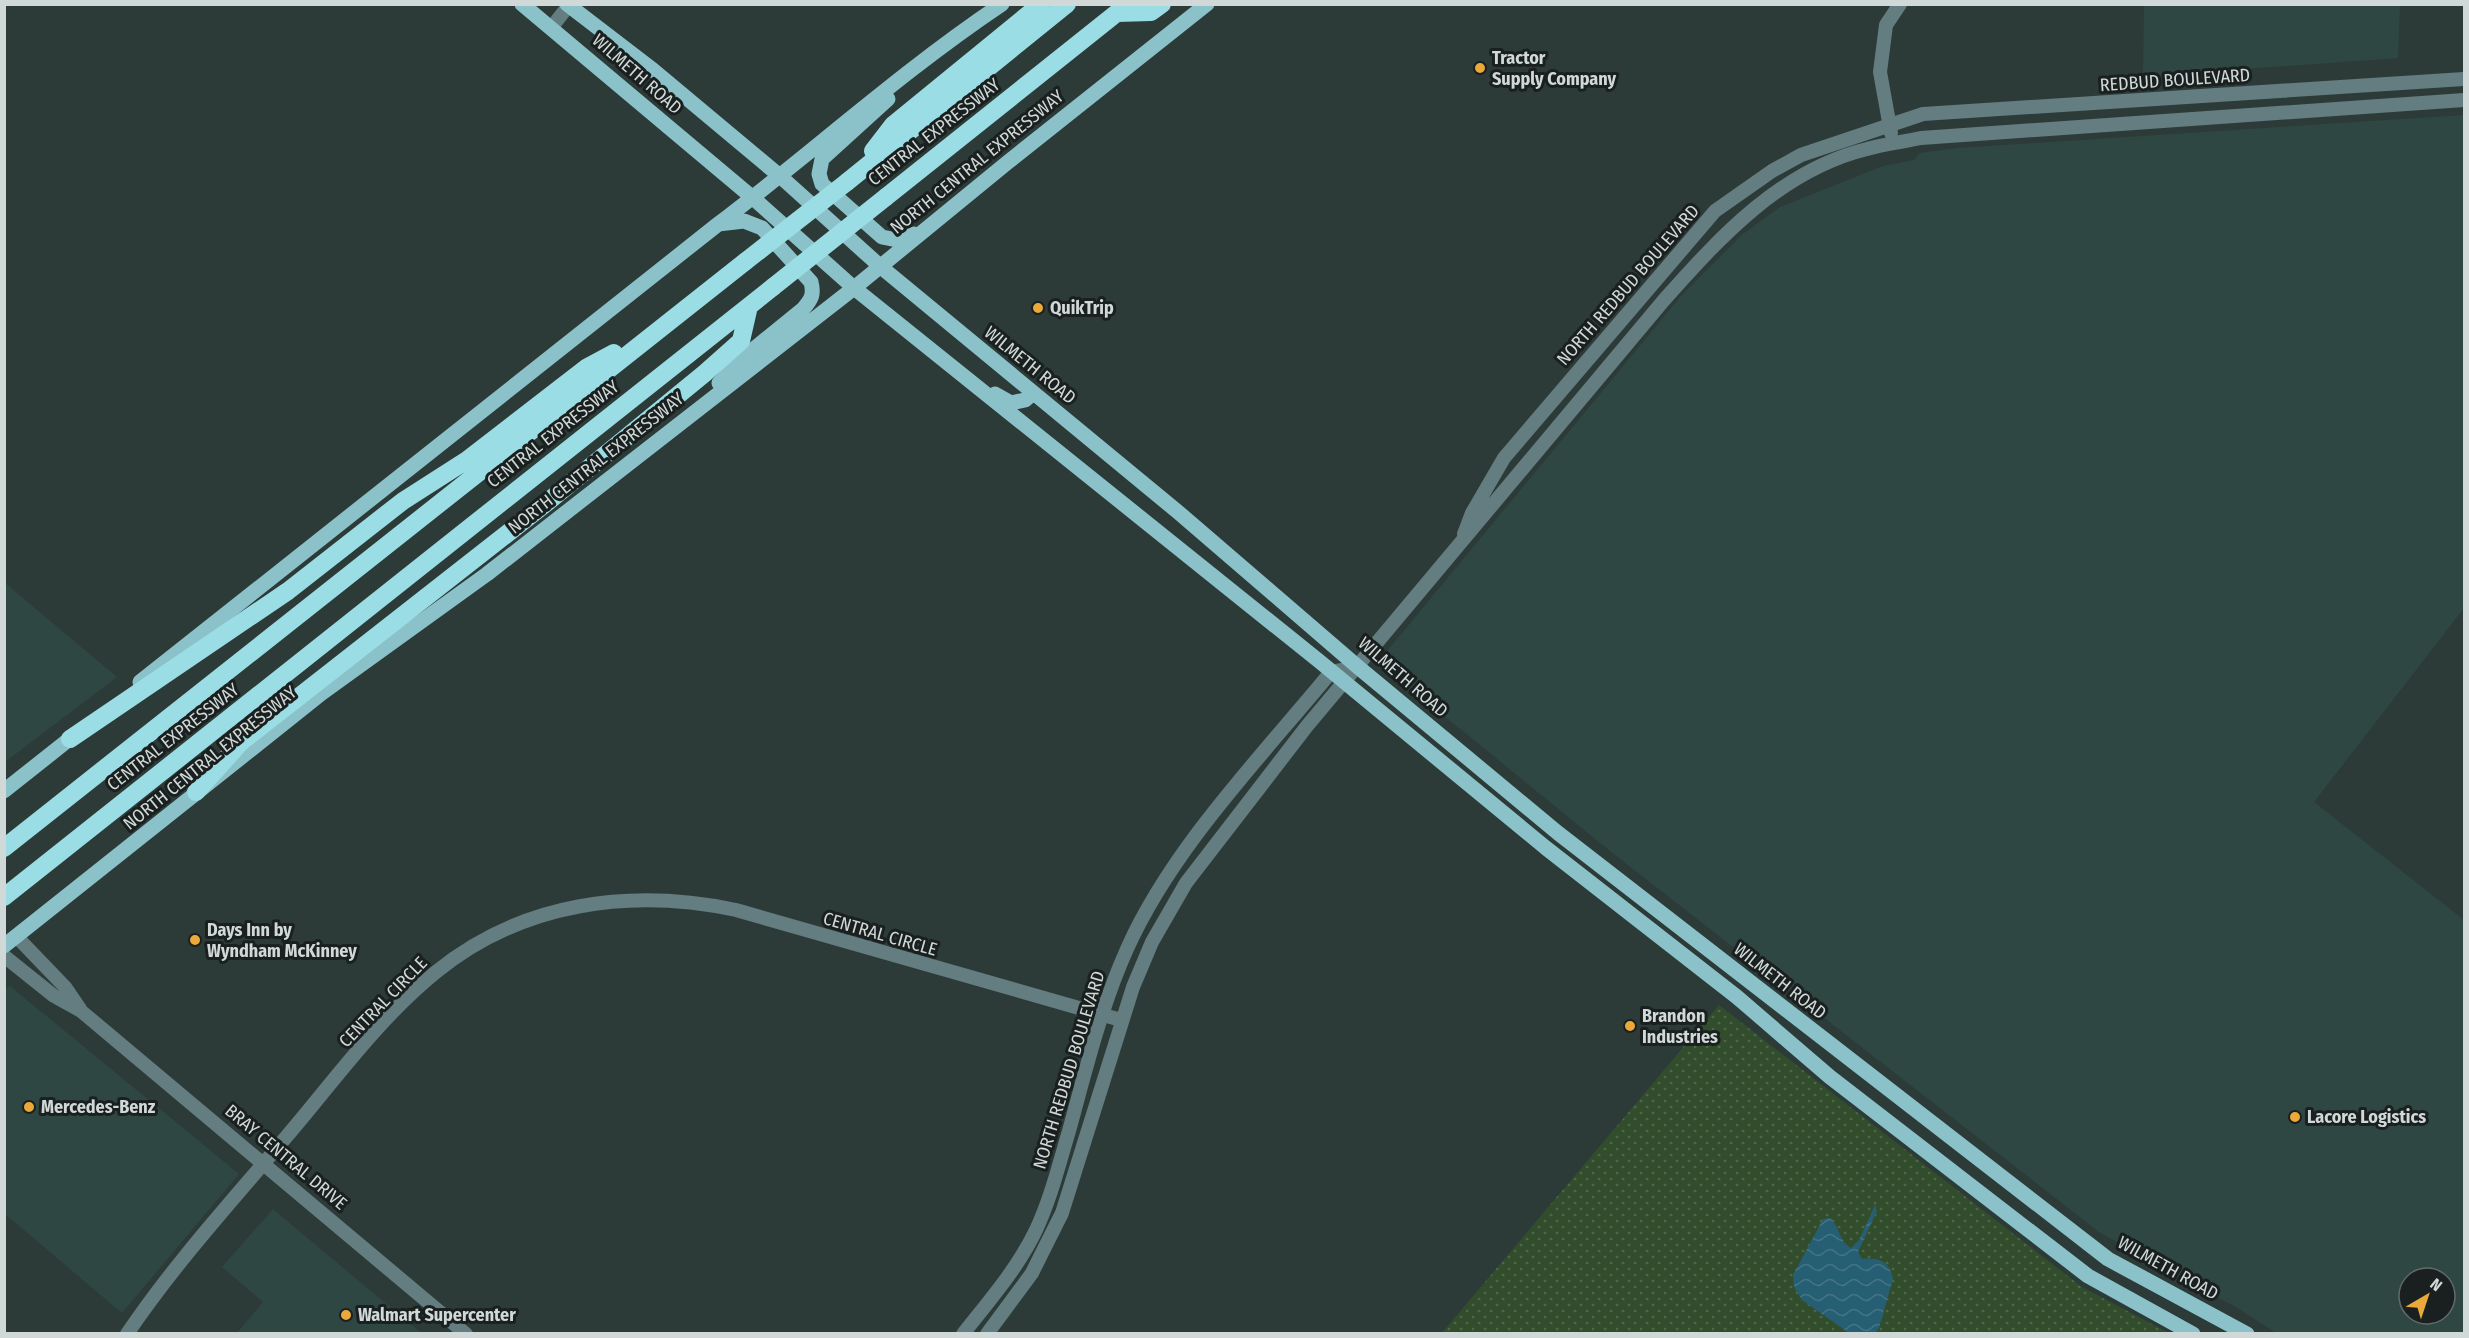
<svg xmlns="http://www.w3.org/2000/svg" width="2469" height="1338" font-family="'Fira Sans Condensed',sans-serif">
	<defs>
		<pattern id="grass-dots" width="8" height="8" patternUnits="userSpaceOnUse" patternTransform="scale(1.5)"><rect width="8" height="8" fill="#314d2c"/><path d="M2 2h.1M6 6h.1" fill="none" stroke="#4e664a" stroke-width="1.8" stroke-linecap="round"/></pattern>
		<pattern id="water-waves" width="16" height="10" patternUnits="userSpaceOnUse" patternTransform="scale(1.5)"><rect width="16" height="10" fill="#265e73"/><path d="M0 5q4-4 8 0t8 0" fill="none" stroke="#447486"/></pattern>
	</defs>
	<rect width="100%" height="100%" fill="#2c3b38"/>
	<!-- built -->
	<path fill="#2f4743" fill-rule="evenodd" d="M2144 5H2400L2398 58 2143 76Z
		M2464 115V608L2314 802 2464 920V1333H2276L2239 1309 2099 1232 1615 855 1378 662 1681 296 1743 234 1780 207 1883 166 1914 160 1920 153 1958 148ZM2409 1278H2445V1314H2409Z
		M5 583 117 677 5 762Z
		M10 986 239 1174 122 1313 5 1214 4 991Z
		M273 1209 421 1333H237L263 1302 222 1267Z"/>
	<!-- grass -->
	<path fill="url(#grass-dots)" d="M1719 1005 2082 1287 2169 1333 1441 1334Z"/>
	<!-- water -->
	<path fill="url(#water-waves)" d="M1875 1205 1877 1211 1858 1252 1862 1259C1878 1257 1890 1261 1893 1279L1879 1328 1875 1333H1849L1802 1300 1794 1287 1793 1275 1823 1219 1830 1218C1840 1227 1839 1241 1851 1248L1859 1240Z"/>
	<g fill="none" stroke-linecap="round" stroke-linejoin="round">
		<!-- minor -->
		<path stroke="#637d80" stroke-width="14" d="M551 28 570 4
			M1891 133 1880 72 1886 25 1900 4
			M1464 534 1472 513 1504 458 1715 211 1772 171 1801 155 1923 114 2464 79
			M16 936 65 987 80 1009
			M4 956 54 996 81 1011 466 1334
			M127 1334C175 1263 232 1201 287 1136 334 1081 379 1018 436 972 522 902 630 888 736 910L1121 1020
			M963 1334C989 1301 1018 1268 1036 1230 1051 1198 1059 1164 1069 1131 1086 1069 1101 1007 1127 949 1172 848 1261 757 1331 672L1358 667
			M987 1334 1032 1273 1062 1213 1133 987 1152 942 1186 883 1307 726 1664 300C1720 237 1781 170 1867 149 1884 144 1903 142 1921 138L2464 100"/>
		<!-- major -->
		<path stroke="#8bc2c9" stroke-width="15" d="M522 4 753 198 854 288 1319 661 1546 848 1737 997 1830 1077 2088 1276 2193 1334
			M567 4 653 70 781 177 881 267 1178 512 1358 667 1558 833 2108 1259 2247 1334
			M888 99 822 159 819 174 822 184 882 237 897 240 914 234
			M718 224 744 221 762 228 811 282C814 294 812 299 803 309L744 357 719 383
			M995 394 1011 403 1025 400 1033 393
			M140 682 717 225C813 152 902 71 1002 4
			M4 791 77 733
			M4 946 322 693 487 574 854 288 1008 162 1207 4"/>
		<!-- highway -->
		<path stroke="#9bdde5" stroke-width="18" d="M1117 13 1151 12 1162 4
			M873 151 893 125 1041 4
			M847 182 1067 4
			M886 197 1128 4
			M70 739 288 591 403 501 467 460 586 368 614 353
			M196 792 241 742 545 504 705 373 741 341 749 306
			M4 848 746 261
			M4 897 773 287"/>
		<!-- highway-bridge -->
		<path stroke="#9bdde5" stroke-width="18" d="M746 261 847 182
			M773 287 886 197"/>
	</g>
	<!-- markers -->
	<g fill="#eba93a" stroke="#1a201f" stroke-width="2">
		<circle cx="1480" cy="68" r="6"/>
		<circle cx="1038" cy="308" r="6"/>
		<circle cx="195" cy="940" r="6"/>
		<circle cx="1630" cy="1026" r="6"/>
		<circle cx="29" cy="1107" r="6"/>
		<circle cx="2295" cy="1117" r="6"/>
		<circle cx="346" cy="1315" r="6"/>
	</g>
	<g text-anchor="middle" dominant-baseline="central" stroke-width="6" stroke-linejoin="round" paint-order="stroke">
		<!-- poi labels -->
		<g font-size="18" font-weight="bold" fill="#d0d9d7" stroke="#1a201f" text-anchor="start">
			<text x="1492" y="58">Tractor<tspan x="1492" dy="21">Supply Company</tspan></text>
			<text x="1050" y="308">QuikTrip</text>
			<text x="207" y="930">Days Inn by<tspan x="207" dy="21">Wyndham McKinney</tspan></text>
			<text x="1642" y="1016">Brandon<tspan x="1642" dy="21">Industries</tspan></text>
			<text x="41" y="1107">Mercedes-Benz</text>
			<text x="2307" y="1117">Lacore Logistics</text>
			<text x="358" y="1315">Walmart Supercenter</text>
		</g>
		<!-- street labels -->
		<g font-size="18" fill="#d0d9d7" stroke="#1a201f">
			<text transform="translate(637 74) rotate(41)">WILMETH ROAD</text>
			<text transform="translate(2175 80) rotate(-4)">REDBUD BOULEVARD</text>
			<text transform="translate(934 132) rotate(-38)">CENTRAL EXPRESSWAY</text>
			<text transform="translate(977 162) rotate(-39)">NORTH CENTRAL EXPRESSWAY</text>
			<text transform="translate(1628 285) rotate(-49)">NORTH REDBUD BOULEVARD</text>
			<text transform="translate(1030 365) rotate(39)">WILMETH ROAD</text>
			<text transform="translate(553 434) rotate(-38)">CENTRAL EXPRESSWAY</text>
			<text transform="translate(596 463) rotate(-38)">NORTH CENTRAL EXPRESSWAY</text>
			<text transform="translate(1403 677) rotate(41)">WILMETH ROAD</text>
			<text transform="translate(173 737) rotate(-38)">CENTRAL EXPRESSWAY</text>
			<text transform="translate(210 758) rotate(-39)">NORTH CENTRAL EXPRESSWAY</text>
			<text transform="translate(880 934) rotate(16)">CENTRAL CIRCLE</text>
			<text transform="translate(1780 981) rotate(38)">WILMETH ROAD</text>
			<text transform="translate(383 1002) rotate(-46)">CENTRAL CIRCLE</text>
			<text transform="translate(1069 1070) rotate(-73)">NORTH REDBUD BOULEVARD</text>
			<text transform="translate(286 1157) rotate(40)">BRAY CENTRAL DRIVE</text>
			<text transform="translate(2168 1268) rotate(29)">WILMETH ROAD</text>
		</g>
	</g>
	<!-- border -->
	<rect width="2469" height="1338" fill="none" stroke="#d0d9d7" stroke-width="12"/>
	<!-- north arrow -->
	<g transform="translate(2427 1296) rotate(39)"><circle r="28" fill="#1a201f" stroke="#636a69" stroke-width="1.5"/>
	<path d="M0-4.5L10 22L0 15L-10 22Z" fill="#eba93a"/>
	<text y="-9" font-size="16" font-weight="bold" text-anchor="middle" fill="#d0d9d7">N</text>
	</g>
</svg>
